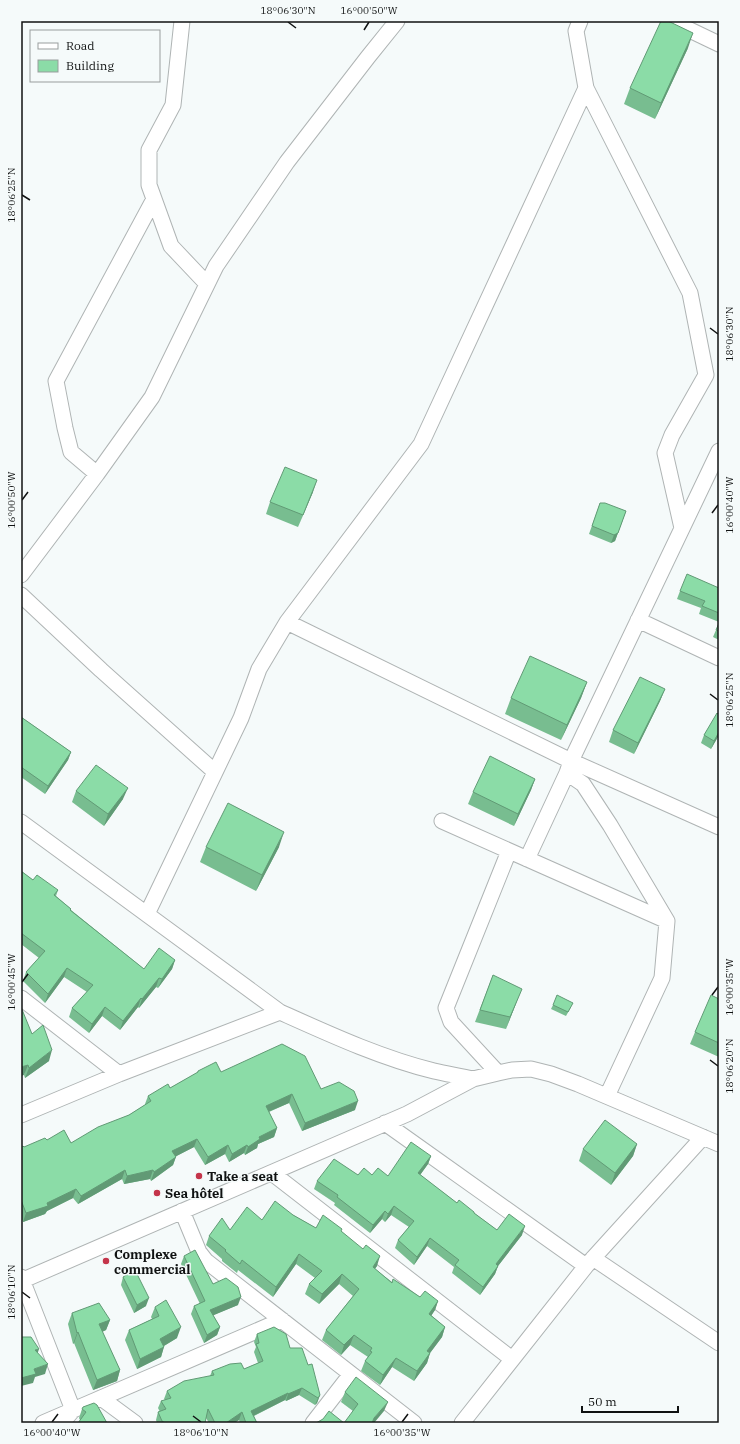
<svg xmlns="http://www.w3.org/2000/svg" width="740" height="1444" font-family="'IBM Plex Serif',serif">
	<rect width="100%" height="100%" fill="#f5fafa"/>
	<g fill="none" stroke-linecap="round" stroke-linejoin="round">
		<defs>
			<path id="minor" d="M182 21 173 105 149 150V185L171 246 207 284
				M671 21 719 44
				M586 88 690 293 706 375 672 435 665 453 682 528
				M97 474 71 452 65 428 56 381 154 199
				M21 575 97 474 152 397 216 266 287 162 368 57 397 21
				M21 595 101 670 215 772
				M638 620 719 658
				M287 622 571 761 719 827
				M567 773 583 784 610 825 667 921 662 978 607 1096
				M442 821 667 921
				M21 822 280 1012C329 1034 381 1058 434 1071 447 1074 460 1076 473 1079
				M527 859 567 773 571 761 719 451
				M147 914 241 718 259 669 287 622 421 444 586 88 576 31 580 21
				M21 998 119 1074
				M498 1073 451 1022 446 1008 509 851
				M21 1115 119 1074 280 1012
				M385 1123 586 1266
				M272 1173 512 1359
				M182 1211 199 1252 206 1261 414 1423
				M593 1258 719 1343
				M21 1277 73 1410 67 1417
				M21 1281 407 1114 473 1079 498 1073 512 1070 531 1069 551 1074 578 1084 719 1144
				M101 1398 135 1423
				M43 1423 282 1320
				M313 1423 351 1374
				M462 1423 586 1266 703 1137"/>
		</defs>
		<!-- minor casing -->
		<use href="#minor" stroke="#afb4b4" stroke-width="17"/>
		<!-- minor -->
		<use href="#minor" stroke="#fff" stroke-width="15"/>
	</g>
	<!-- wall -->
	<path fill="#78bd90" d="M688 48 655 119 624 104 630 88Z
		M313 492 298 527 266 514 270 502Z
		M600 503 626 511 615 541 611 543 589 534Z
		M719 588V622L699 614 701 608 677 599 680 591Z
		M719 623V640L713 637Z
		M587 682 581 698 561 740 505 714 511 698Z
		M665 689 660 701 634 754 609 742 613 730Z
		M719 714V735L711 749 701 743 704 735Z
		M21 717 71 752 68 760 45 794 21 777Z
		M535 779 531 790 514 826 468 804 473 792Z
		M76 791 123 799 104 826 72 802Z
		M206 847H279L256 891 200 862Z
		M21 871 33 880 58 890 56 896 71 909V910L144 969 175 960 172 969 158 988 156 987 139 1008 138 1007 120 1030 102 1016 89 1033 69 1017 72 1008 87 992 64 977 45 1003 23 981 26 972 39 958 21 944Z
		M493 975 517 1001 506 1029 475 1022Z
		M719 999V1057L690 1044 695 1032Z
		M553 1005 571 1007 566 1016 551 1009Z
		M32 1034 49 1061 25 1078 24 1075Z
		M198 1071 221 1072 321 1089 355 1110 302 1131 289 1103 269 1112 277 1128 274 1137 258 1144 257 1148 245 1155 244 1153 229 1162 225 1154 205 1165 194 1147 176 1156 173 1165 151 1181 150 1179 124 1184 122 1179 78 1204 73 1198 47 1211 45 1214 23 1222 21 1216V1147H24L47 1140 71 1143 129 1115 145 1105V1104L148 1096 170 1088 197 1073Z
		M637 1144 633 1156 611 1185 579 1161 583 1149Z
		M431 1156 428 1164 420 1175 457 1203 474 1213 497 1230 522 1235 498 1266 495 1274 480 1295 452 1273 454 1267 427 1246 414 1265 395 1248 398 1240 409 1227 391 1215 385 1222 382 1219 370 1233 334 1205 335 1203 314 1189 317 1181 358 1175 388 1176Z
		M293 1215 316 1228 341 1231 377 1266 375 1269 392 1282 420 1297 438 1301 435 1310 431 1315 445 1327 442 1337 430 1353 427 1363 414 1381 392 1367 380 1385 361 1371 365 1361 368 1357 350 1345 341 1355 322 1340 326 1330 353 1296 339 1284 319 1304 305 1294 309 1284 315 1278 296 1264 273 1297 238 1270 237 1273 222 1261V1259L206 1245 209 1236 230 1230 262 1220Z
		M184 1256 213 1284 238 1305 213 1315 220 1327 217 1335 204 1343 191 1314 194 1306 200 1304 181 1264Z
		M123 1277 146 1306 134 1313 121 1285Z
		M155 1307 177 1338 164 1346 161 1357 137 1369 125 1340 129 1330 152 1319 151 1317Z
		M72 1313 110 1320 106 1330 102 1332 120 1370 117 1381 93 1390 74 1343 73 1344 68 1324Z
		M257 1334 290 1348 320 1395 317 1403 315 1405 299 1395 286 1401 285 1400 254 1416 257 1423H240L239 1420 234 1423H209L206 1418 205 1423H157L156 1420 158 1412H160L158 1408 161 1401 165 1400 164 1399 167 1391 210 1376 212 1371 244 1369 258 1363 254 1352 256 1347 254 1342Z
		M345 1392 384 1411H353L341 1402Z
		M82 1409 107 1423 80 1420 79 1418Z"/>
	<!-- shaded-wall -->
	<path fill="#619a75" d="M693 33 688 48 655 119 661 103Z
		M317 480 313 492 298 527 303 515Z
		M626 511 615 541 611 543 614 535Z
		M587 682 581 698 561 740 567 725Z
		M665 689 660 701 634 754 638 743Z
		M719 732V735L711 749 714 741Z
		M71 752 68 760 45 794 48 786Z
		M535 779 531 790 514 826 518 814Z
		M128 788 123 799 104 826 108 814Z
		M284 832 279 847 256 891 262 875Z
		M175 960 172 969 158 988 162 979Z
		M67 968 64 977 45 1003 48 994Z
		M159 978 156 987 139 1008 142 999Z
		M522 989 517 1001 506 1029 510 1017Z
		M141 998 138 1007 120 1030 123 1021Z
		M105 1007 102 1016 89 1033 92 1024Z
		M52 1050 49 1061 25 1078 29 1068Z
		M28 1065 24 1075 21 1076V1067Z
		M292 1094 289 1103 263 1114 266 1106Z
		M358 1101 355 1110 302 1131 305 1123Z
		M277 1128 274 1137 258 1144 257 1148 245 1155 248 1147 259 1137Z
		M197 1139 194 1147 169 1160 172 1151Z
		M637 1144 633 1156 611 1185 615 1173Z
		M228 1145 225 1154 205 1165 208 1157Z
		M247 1145 244 1153 229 1162 232 1154Z
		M431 1156 428 1164 415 1182 418 1173Z
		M176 1157 173 1165 151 1181 154 1172Z
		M125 1170 122 1179 78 1204 81 1196Z
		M153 1170 150 1179 124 1184 127 1176Z
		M76 1189 73 1198 47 1211 45 1214 23 1222 26 1213Z
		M394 1206 391 1215 385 1222 388 1214Z
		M385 1211 382 1219 370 1233 373 1225Z
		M525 1226 522 1235 498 1266 495 1274 480 1295 483 1287 496 1264Z
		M430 1238 427 1246 414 1265 417 1257Z
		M299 1254 296 1264 273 1297 276 1287Z
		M380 1256 377 1266 369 1276 373 1267Z
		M342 1274 339 1284 319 1304 322 1294Z
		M241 1297 238 1305 207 1318 210 1310Z
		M149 1298 146 1306 134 1313 137 1305Z
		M438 1301 435 1310 426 1324 429 1314Z
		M110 1320 106 1330 95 1335 99 1324Z
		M181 1327 177 1338 157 1350 160 1339Z
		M220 1327 217 1335 204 1343 207 1335Z
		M445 1327 442 1337 424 1361 427 1351Z
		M78 1332 74 1343 73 1344 77 1333Z
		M354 1335 350 1345 341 1355 344 1345Z
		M164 1347 161 1357 137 1369 140 1359Z
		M39 1349 36 1358 35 1350Z
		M430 1353 427 1363 414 1381 417 1371Z
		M396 1358 392 1367 380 1385 383 1375Z
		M48 1364 45 1374 35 1377 33 1383 21 1386V1378L34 1369Z
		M120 1370 117 1381 93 1390 97 1380Z
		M302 1388 299 1395 286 1401 288 1394Z
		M288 1393 285 1400 249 1418 251 1411Z
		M320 1395 317 1403 315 1405 318 1398Z
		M388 1402 384 1411 374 1423H372L374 1418Z
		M242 1412 239 1420 234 1423H226Z"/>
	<!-- building -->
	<path fill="#8bdca7" stroke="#619a75" d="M661 21H668L693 33 661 103 630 88Z
		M285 467 317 480 303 515 270 502Z
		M600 503H605L626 511 618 533 614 535 592 526Z
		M687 574 719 588V613L702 606 705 601 680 591Z
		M719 623V631L716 630Z
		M530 656 587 682 567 725 511 698Z
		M640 677 665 689 638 743 613 730Z
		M717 713 719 715V732L714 741 704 735Z
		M21 717 71 752 48 786 21 767Z
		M490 756 535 779 518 814 473 792Z
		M96 765 128 788 108 814 76 791Z
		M228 803 284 832 262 875 206 847Z
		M21 871 33 880 37 875 58 890 54 895 71 909 70 910 144 969 159 948 175 960 162 979 159 978 142 999 141 998 123 1021 105 1007 92 1024 72 1008 93 985 67 968 48 994 26 972 45 951 21 933Z
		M493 975 522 989 510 1017 480 1010Z
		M557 995 573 1003 568 1012 553 1005Z
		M711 995 719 999V1043L695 1032Z
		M21 1007 32 1034 43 1025 52 1050 29 1068 28 1065 21 1067Z
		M282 1044 305 1056 321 1089 339 1082 354 1091 358 1101 305 1123 292 1094 266 1106 277 1128 259 1137 260 1139 248 1147 247 1145 232 1154 228 1145 208 1157 197 1139 172 1151 176 1157 154 1172 153 1170 127 1176 125 1170 81 1196 76 1189 47 1203 48 1206 26 1213 21 1200V1147L23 1146 24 1147 45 1138 47 1140 64 1130 71 1143 98 1127 129 1115 151 1101 148 1096 168 1084 170 1088 198 1072V1071L216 1062 221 1072Z
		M605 1120 637 1144 615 1173 583 1149Z
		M411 1142 431 1156 418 1173 457 1203 459 1200 474 1212V1213L497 1230 509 1214 525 1226 496 1264 498 1266 483 1287 455 1265 459 1260 430 1238 417 1257 398 1240 414 1221 394 1206 388 1214 385 1211 373 1225 337 1197 338 1195 317 1181 334 1159 358 1175 364 1168 372 1175 378 1168 388 1176Z
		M275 1201 293 1215 316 1228 323 1215 342 1229 341 1231 363 1249 366 1245 380 1256 373 1267 392 1283 393 1279 420 1297 425 1291 438 1301 429 1314 445 1327 427 1351 430 1353 417 1371 396 1358 383 1375 365 1361 372 1352 370 1351 372 1348 354 1335 344 1345 326 1330 359 1289 342 1274 322 1294 309 1284 322 1271 299 1254 276 1287 242 1260 240 1264 225 1251 226 1250 209 1236 222 1218 230 1230 247 1207 262 1220Z
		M195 1250 213 1284 226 1278 238 1287 241 1297 210 1310 220 1327 207 1335 194 1306 205 1301 184 1256Z
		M135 1270 149 1298 137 1305 123 1277Z
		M166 1300 181 1327 160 1339 164 1347 140 1359 129 1330 159 1316 155 1307Z
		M99 1303 110 1320 99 1324 120 1370 97 1380 78 1332 77 1333 72 1313Z
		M274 1327 286 1334 290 1348H302L308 1365 312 1364 320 1395 318 1398 302 1388 288 1394V1393L251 1411 257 1423H246L242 1412 226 1423H215L208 1409 205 1423H165L162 1421 158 1412 166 1409 161 1401 171 1398 167 1391 184 1381 214 1375 212 1371 230 1364 241 1363 244 1369 263 1361 256 1344 259 1343 257 1334Z
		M21 1337H31L39 1349 35 1350 48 1364 34 1369 36 1374 21 1378Z
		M356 1377 388 1402 374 1418 372 1423H316L323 1419 329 1411 344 1423 358 1404 345 1392Z
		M94 1403 97 1405 107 1423H78L86 1412 82 1409 83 1407Z"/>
	<!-- ticks -->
	<path fill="none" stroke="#101212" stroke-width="1.5" d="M288 22 296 28M364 30 369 22M22 195 30 200M710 328 718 334M22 500 28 492M712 513 718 505M710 694 718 700M22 982 28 974M712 995 718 987M710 1060 718 1066M22 1292 30 1298M193 1416 201 1422M52 1422 58 1414M402 1422 408 1414"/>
	<!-- markers -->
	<g fill="#c4344a" stroke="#f5fafa" stroke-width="1.5">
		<circle cx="199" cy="1176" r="4"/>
		<circle cx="157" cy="1193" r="4"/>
		<circle cx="106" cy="1261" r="4"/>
	</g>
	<g text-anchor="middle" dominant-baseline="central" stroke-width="3" stroke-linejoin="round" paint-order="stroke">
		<!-- poi labels -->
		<g font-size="13" font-weight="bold" fill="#101212" stroke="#f5fafa" text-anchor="start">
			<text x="207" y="1176">Take a seat</text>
			<text x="165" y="1193">Sea hôtel</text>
			<text x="114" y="1254">Complexe<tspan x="114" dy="15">commercial</tspan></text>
		</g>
	</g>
	<!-- border -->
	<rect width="740" height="1444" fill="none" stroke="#f5fafa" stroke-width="44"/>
	<!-- legend -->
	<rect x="30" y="30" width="130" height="52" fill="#f5fafa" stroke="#999d9d"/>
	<rect x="38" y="43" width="20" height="6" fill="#ffffff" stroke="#999d9d"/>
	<text x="66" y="50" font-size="12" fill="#101212">Road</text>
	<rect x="38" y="60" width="20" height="12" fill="#8bdca7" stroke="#999d9d"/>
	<text x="66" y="70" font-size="12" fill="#101212">Building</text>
	<!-- scale -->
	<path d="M582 1406v6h96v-6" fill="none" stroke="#101212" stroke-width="2"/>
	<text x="588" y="1406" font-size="12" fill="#101212" stroke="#f5fafa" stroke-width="3" paint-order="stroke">50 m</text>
	<rect x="22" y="22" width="696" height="1400" fill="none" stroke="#101212" stroke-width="1.5"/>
	<g font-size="10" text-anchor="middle" fill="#101212">
		<text x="288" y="14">18°06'30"N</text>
		<text x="369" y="14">16°00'50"W</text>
		<text transform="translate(11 195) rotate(-90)" y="4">18°06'25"N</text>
		<text transform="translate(729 334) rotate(-90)" y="4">18°06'30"N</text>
		<text transform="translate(11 500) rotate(-90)" y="4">16°00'50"W</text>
		<text transform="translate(729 505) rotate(-90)" y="4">16°00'40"W</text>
		<text transform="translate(729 700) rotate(-90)" y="4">18°06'25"N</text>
		<text transform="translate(11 982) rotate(-90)" y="4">16°00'45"W</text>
		<text transform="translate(729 987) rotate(-90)" y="4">16°00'35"W</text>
		<text transform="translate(729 1066) rotate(-90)" y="4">18°06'20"N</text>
		<text transform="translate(11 1292) rotate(-90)" y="4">18°06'10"N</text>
		<text x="52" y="1436">16°00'40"W</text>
		<text x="201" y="1436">18°06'10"N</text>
		<text x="402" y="1436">16°00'35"W</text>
	</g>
</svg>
